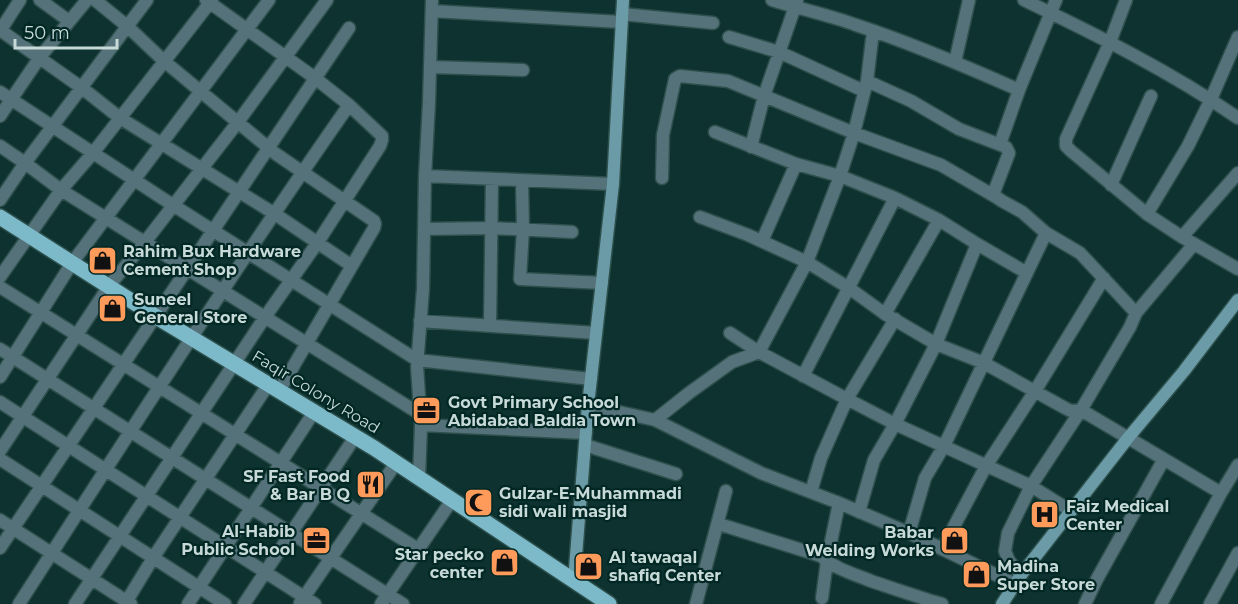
<svg xmlns="http://www.w3.org/2000/svg" width="1238" height="604" font-family="Montserrat,sans-serif">
	<rect width="100%" height="100%" fill="#0d322f"/>
	<g fill="none" stroke-linecap="round" stroke-linejoin="round">
		<defs>
			<path id="minor" d="M40 0 69 21
				M95 0 127 26 164 61 276 154 374 221 375 224 374 228 279 391
				M772 0C800 9 829 15 856 25 911 43 965 66 1019 90
				M1024 0C1097 35 1171 72 1238 118
				M1126 0 1110 42 1066 139V146L1071 151 1147 214 1182 237 1238 269
				M432 11 621 22
				M622 14 713 23
				M0 30 82 88 120 118 275 214 352 266
				M0 31 20 0
				M729 37 779 52 864 91
				M955 62 969 0
				M430 67 523 70
				M867 81 911 101 959 129 1006 147 1009 153 994 192 996 197 1002 201 1022 212 1046 233 1080 253 1136 313
				M0 92 165 200 417 360 591 379
				M0 116 40 57 87 0
				M715 132 796 164 840 176 895 198 939 220 977 244 1027 273
				M1000 144 1019 90 1056 0
				M0 146 25 163 61 190 420 414
				M751 147 764 96 797 1
				M425 176 613 184
				M662 178 663 135 675 79 680 76 728 81 854 133 941 165 996 197
				M522 181 523 229 520 279 602 283
				M1111 185 1151 96
				M0 200 25 163 147 0
				M1147 214 1188 146 1211 99 1238 37
				M700 217 748 235 807 262 849 288 885 314 936 344 984 363 1065 408 1071 411 1081 410 1221 493
				M425 229 491 228 572 232
				M1182 237 1238 173
				M762 241 796 164
				M0 277 61 190 93 153 212 0
				M0 287 418 549
				M885 314 939 220
				M420 321 596 333
				M490 326 492 179
				M730 333 759 352 847 399 895 424 1031 486 1071 511
				M0 349 403 604
				M803 376 895 198
				M0 377 72 263 269 0
				M0 402 315 604
				M588 405 655 420 761 473 839 503 909 533 1015 584
				M655 420 689 393 732 362 759 352 807 262 840 176 854 133 867 81 873 31
				M421 425 586 433
				M585 445 676 474
				M0 451 109 286 145 242 238 122 327 0
				M0 459 225 604
				M419 478 421 425 417 366 423 289 425 176 429 103 432 0
				M811 492 821 458 847 399 895 319
				M859 512 874 460 895 424 936 344 977 244
				M0 520 131 604
				M719 524 821 556C835 569 854 574 871 581 895 589 918 597 942 604
				M909 533 925 478 944 446 1046 233
				M0 548 349 28
				M942 549 986 466 1035 391 1104 278
				M1021 575 1009 561 1005 551 1008 533 1031 486 1081 410 1130 327 1136 313 1194 244
				M822 598 827 561 839 503
				M300 603 396 463
				M19 604C127 436 235 268 349 105
				M75 604 265 317 318 242 380 146 382 140V136L349 105 315 78 206 0
				M125 604 153 558 268 385
				M188 604 314 412
				M244 604 355 437
				M381 604 452 500
				M696 604 726 491
				M1085 604 1097 579 1164 459
				M1161 604 1221 493 1238 465
				M1210 604 1238 553"/>
			<path id="secondary" d="M574 581 588 405 613 184 623 0
				M1002 604 1021 575 1128 438 1184 371 1238 300"/>
			<path id="primary" d="M0 217 155 316 374 448 609 604"/>
		</defs>
		<!-- minor casing -->
		<use href="#minor" stroke="#2e504d" stroke-width="15"/>
		<!-- secondary casing -->
		<use href="#secondary" stroke="#2e504d" stroke-width="15"/>
		<!-- primary casing -->
		<use href="#primary" stroke="#2e504d" stroke-width="18"/>
		<!-- minor -->
		<use href="#minor" stroke="#55727a" stroke-width="12"/>
		<!-- secondary -->
		<use href="#secondary" stroke="#6b9ba6" stroke-width="12"/>
		<!-- primary -->
		<use href="#primary" stroke="#7cbac9" stroke-width="15"/>
	</g>
	<!-- icons -->
	<defs>
		<symbol id="shop-square" viewBox="-11 -11 22 22"><rect x="-9" y="-9" width="18" height="18" rx="4" fill="#ff9b5a" stroke="#022825"/><path d="M-5-2.5h2.3a2.7 3.5 0 0 1 5.4 0H5L5.5 6h-11ZM-1.5-2.5h3a1.5 2.3 0 0 0-3 0Z" fill="#111"/></symbol>
		<symbol id="office-square" viewBox="-11 -11 22 22"><rect x="-9" y="-9" width="18" height="18" rx="4" fill="#ff9b5a" stroke="#022825"/><path d="M-6-3h4V-5.5h4V-3h4V5H-6ZM-1-4.5V-3h2v-1.5ZM-6 0V1H6V0Z" fill="#111"/></symbol>
		<symbol id="restaurant-square" viewBox="-11 -11 22 22"><rect x="-9" y="-9" width="18" height="18" rx="4" fill="#ff9b5a" stroke="#022825"/><path d="M-5-6h1v4h1v-4h1v4h1v-4h1v5L-1.5 .5V6h-2V.5L-5-1ZM5-6V6H3V1.5H1.5Q1.5-4 5-6Z" fill="#111"/></symbol>
		<symbol id="mosque-square" viewBox="-11 -11 22 22"><rect x="-9" y="-9" width="18" height="18" rx="4" fill="#ff9b5a" stroke="#022825"/><path d="M3.5-4.9A6 6 0 1 0 3.5 4.9A5 5 0 1 1 3.5-4.9Z" fill="#111"/></symbol>
		<symbol id="hospital-square" viewBox="-11 -11 22 22"><rect x="-9" y="-9" width="18" height="18" rx="4" fill="#ff9b5a" stroke="#022825"/><path d="M-5-5h3v3.5h4V-5h3V5h-3V1.5h-4V5h-3Z" fill="#111"/></symbol>
	</defs>
	<g fill-rule="evenodd">
		<use href="#shop-square" x="86" y="244" width="33" height="33"/>
		<use href="#shop-square" x="96" y="292" width="33" height="33"/>
		<use href="#office-square" x="410" y="394" width="33" height="33"/>
		<use href="#restaurant-square" x="354" y="468" width="33" height="33"/>
		<use href="#mosque-square" x="462" y="486" width="33" height="33"/>
		<use href="#hospital-square" x="1028" y="498" width="33" height="33"/>
		<use href="#office-square" x="300" y="524" width="33" height="33"/>
		<use href="#shop-square" x="938" y="524" width="33" height="33"/>
		<use href="#shop-square" x="488" y="546" width="33" height="33"/>
		<use href="#shop-square" x="572" y="550" width="33" height="33"/>
		<use href="#shop-square" x="960" y="558" width="33" height="33"/>
	</g>
	<g text-anchor="middle" dominant-baseline="central" stroke-width="4.5" stroke-linejoin="round" paint-order="stroke">
		<!-- poi labels -->
		<g font-size="16" font-weight="bold" fill="#c7dad8" stroke="#022825" text-anchor="start">
			<text x="123" y="251">Rahim Bux Hardware<tspan x="123" dy="18">Cement Shop</tspan></text>
			<text x="134" y="299">Suneel<tspan x="134" dy="18">General Store</tspan></text>
			<text x="448" y="402">Govt Primary School<tspan x="448" dy="18">Abidabad Baldia Town</tspan></text>
			<text x="350" y="476" text-anchor="end">SF Fast Food<tspan x="350" dy="18">&amp; Bar B Q</tspan></text>
			<text x="499" y="493">Gulzar-E-Muhammadi<tspan x="499" dy="18">sidi wali masjid</tspan></text>
			<text x="1066" y="506">Faiz Medical<tspan x="1066" dy="18">Center</tspan></text>
			<text x="295" y="531" text-anchor="end">Al-Habib<tspan x="295" dy="18">Public School</tspan></text>
			<text x="934" y="532" text-anchor="end">Babar<tspan x="934" dy="18">Welding Works</tspan></text>
			<text x="484" y="554" text-anchor="end">Star pecko<tspan x="484" dy="18">center</tspan></text>
			<text x="609" y="557">Al tawaqal<tspan x="609" dy="18">shafiq Center</tspan></text>
			<text x="997" y="566">Madina<tspan x="997" dy="18">Super Store</tspan></text>
		</g>
		<!-- street labels -->
		<g font-size="16" fill="#c7dad8" stroke="#022825">
			<text transform="translate(316 392) rotate(31)">Faqir Colony Road</text>
		</g>
	</g>
	<!-- scale -->
	<path d="M15 39v9h102v-9" fill="none" stroke="#c7dad8" stroke-width="3"/>
	<text x="24" y="39" font-size="18" fill="#c7dad8" stroke="#022825" stroke-width="4.5" paint-order="stroke">50 m</text>
</svg>
